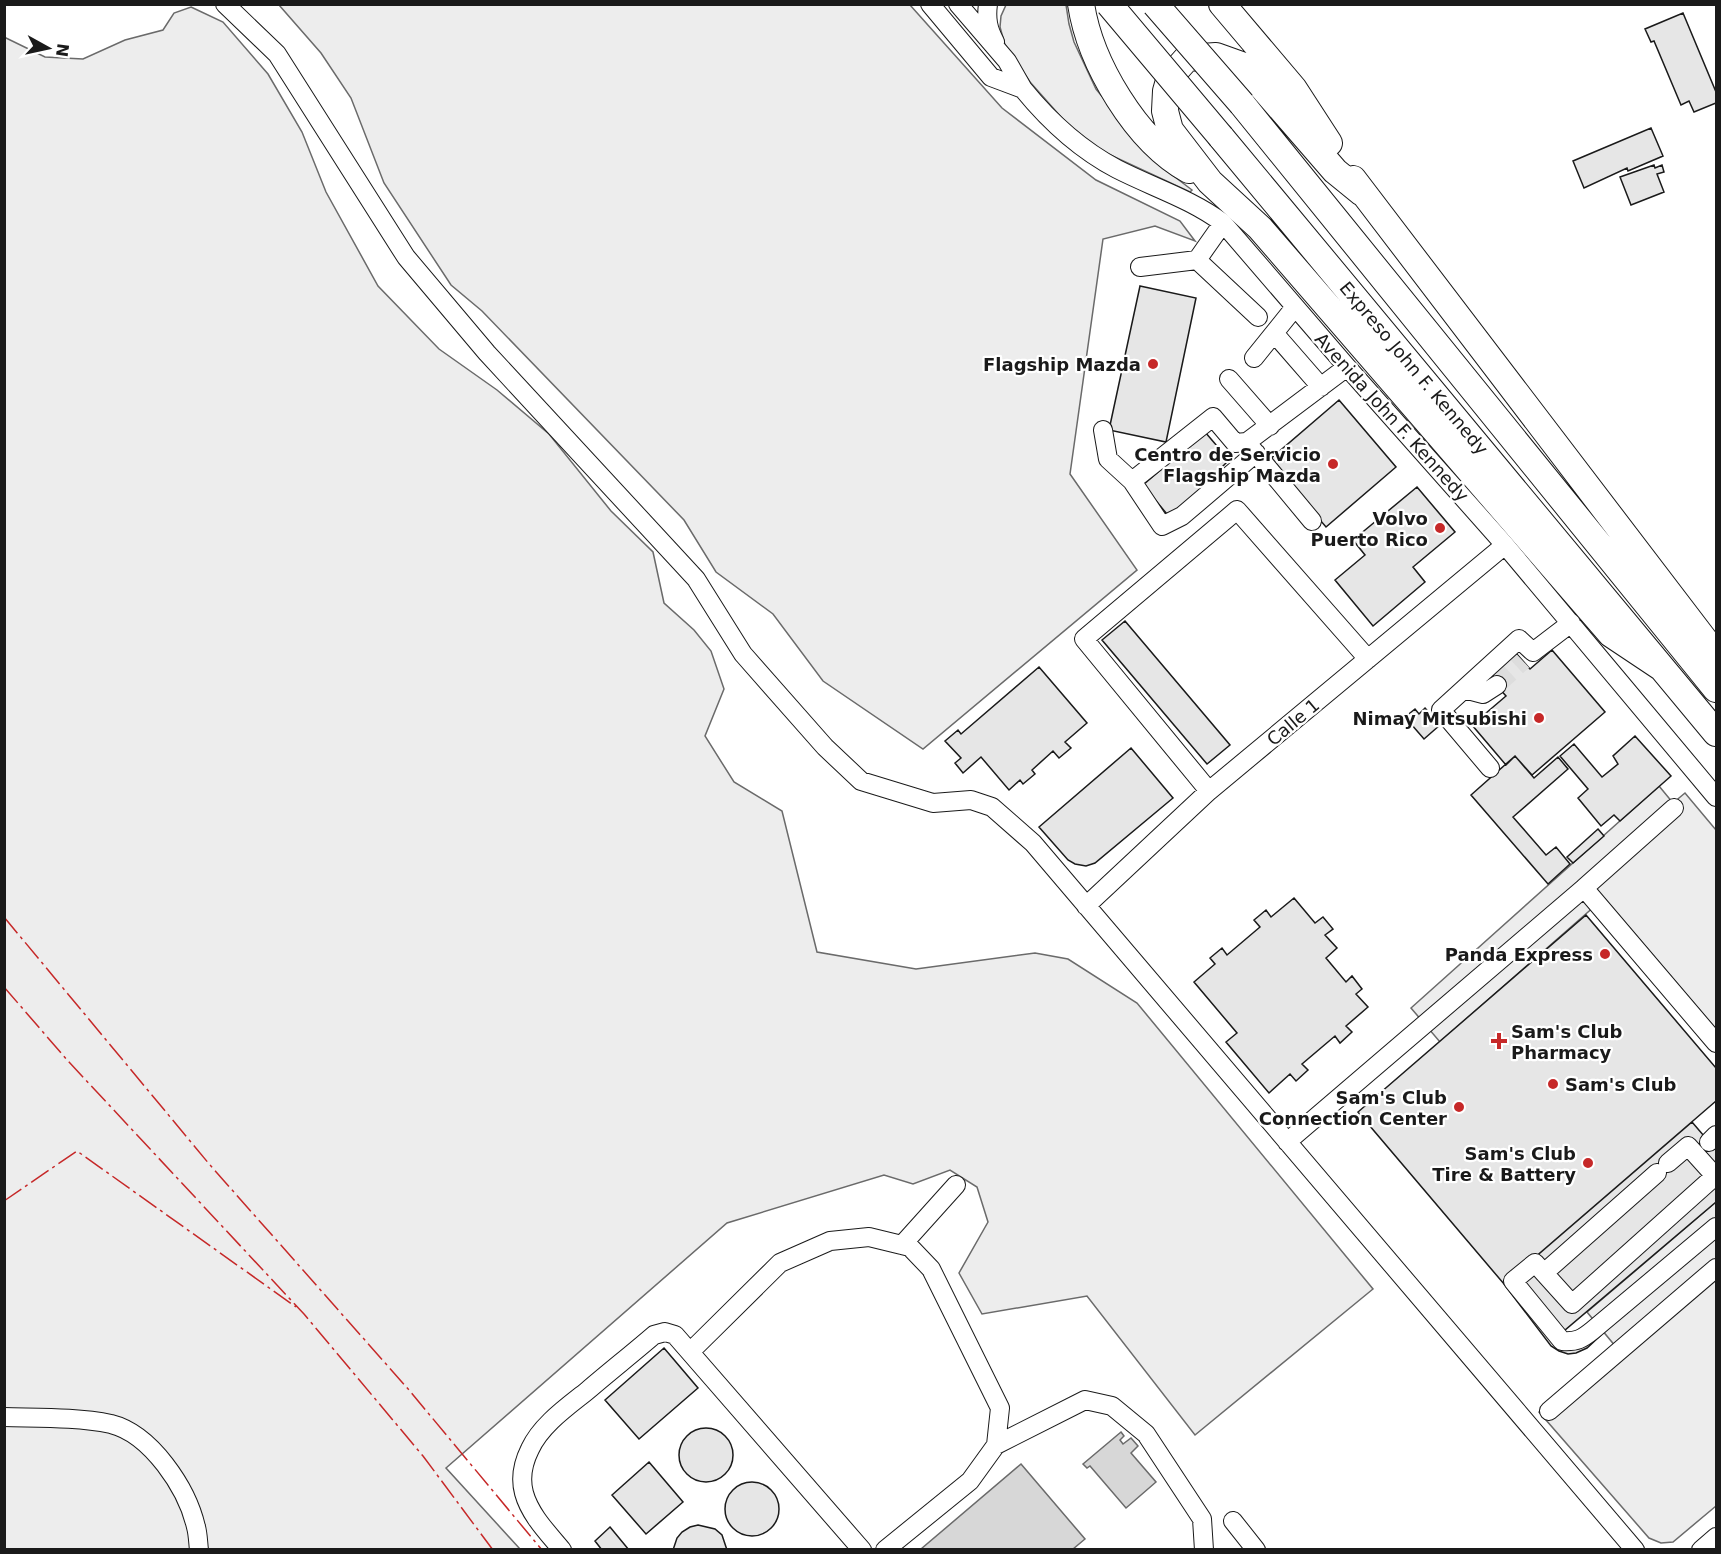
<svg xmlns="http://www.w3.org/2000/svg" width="1721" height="1554" font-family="'DejaVu Sans',sans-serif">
	<rect width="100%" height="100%" fill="#fff"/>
	<!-- built -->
	<path fill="#ededed" stroke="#6a6a6a" stroke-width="1.5" d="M279 5H910L1002 108 1096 180 1180 221 1195 241 1155 226 1103 239 1070 474 1137 570 923 749 823 681 773 614 716 572 684 520 482 311 451 285 384 183 351 98 321 53Z
		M1006 5H1066L1069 24 1074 42 1096 89 1142 145 1171 174 1192 190 1190 192 1106 153 1082 138 1061 117 1030 82 1005 45 1000 27 1001 16Z
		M191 7 223 22 268 74 302 132 326 192 378 286 439 349 497 390 549 434 611 511 653 552 664 603 694 630 711 651 724 689 705 736 734 782 782 811 817 952 916 969 1035 953 1068 959 1137 1003 1373 1289 1195 1435 1087 1296 982 1314 959 1273 988 1222 977 1187 950 1170 913 1184 884 1175 727 1223 446 1468 520 1549H5L4 37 45 57 83 59 125 40 163 30 174 13Z
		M1659 786 1673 803 1685 793 1716 830V1029L1604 898 1440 1042 1411 1008Z
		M1716 1202V1506L1673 1542 1661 1543 1649 1538 1539 1412 1616 1347 1587 1312Z"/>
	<!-- water -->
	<path fill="#d7d7d7" stroke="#6a6a6a" stroke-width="1.5" d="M1121 1432 1124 1436 1120 1440 1123 1444 1131 1438 1138 1446 1131 1453 1156 1482 1126 1508 1090 1466 1087 1468 1083 1464Z
		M1021 1464 1085 1539 1073 1549H921Z"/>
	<!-- building -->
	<path fill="#e6e6e6" stroke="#1a1a1a" stroke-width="1.5" d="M1683 13 1716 92V103L1694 112 1689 101 1681 105 1654 41 1651 42 1645 29Z
		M1651 128 1663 156 1628 171 1627 168 1584 188 1573 161Z
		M1654 165 1655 168 1662 165 1664 172 1657 174 1664 192 1631 205 1620 177Z
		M1140 286 1196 298 1166 442 1109 430Z
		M1339 400 1396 467 1326 527 1269 460Z
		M1205 432 1229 460 1222 467 1226 472 1171 519 1143 485Z
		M1417 487 1455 532 1413 567 1425 582 1373 626 1335 580 1365 555 1353 540Z
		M1125 621 1230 745 1207 764 1102 640Z
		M1552 650 1605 712 1532 775 1515 756 1506 765 1472 725 1506 696 1488 676 1515 652 1530 669Z
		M1039 667 1087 723 1065 742 1071 748 1059 758 1053 751 1032 770 1035 774 1023 784 1020 780 1009 790 981 757 963 773 955 763 961 758 945 741 958 730 961 734Z
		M1425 708 1440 725 1424 739 1405 717 1415 709 1419 714Z
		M1635 736 1671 776 1620 821 1614 815 1601 826 1578 798 1588 789 1560 756 1574 744 1602 777 1618 764 1613 756Z
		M1131 748 1173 798 1095 863 1086 866 1075 864 1068 860 1039 827Z
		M1515 756 1534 778 1558 757 1568 769 1513 817 1546 855 1556 847 1570 864 1548 884 1471 795Z
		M1598 829 1604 836 1573 863 1567 857Z
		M1294 898 1315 923 1323 917 1333 929 1325 935 1337 948 1326 958 1346 982 1352 976 1362 989 1356 994 1368 1007 1346 1026 1352 1032 1340 1043 1335 1036 1302 1064 1308 1070 1296 1081 1290 1074 1269 1093 1226 1042 1237 1033 1194 982 1215 964 1210 958 1222 948 1227 955 1260 927 1254 920 1266 910 1271 917Z
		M1586 915 1716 1068V1101L1504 1284 1358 1112Z
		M1692 1122 1716 1150V1202L1564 1331 1570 1335 1600 1336 1587 1348 1576 1353 1568 1354 1559 1351 1551 1346 1504 1284Z
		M664 1348 698 1388 639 1439 605 1400Z
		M679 1455a27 27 0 1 1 54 0a27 27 0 1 1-54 0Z
		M649 1462 683 1502 646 1534 612 1495Z
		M725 1509a27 27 0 1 1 54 0a27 27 0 1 1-54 0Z
		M698 1525 715 1529 722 1535 727 1550H673L677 1538 682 1532 690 1527Z
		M610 1527 629 1550H602L595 1541Z"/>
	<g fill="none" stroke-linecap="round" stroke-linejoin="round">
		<!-- minor-tunnel -->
		<path stroke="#ddd" stroke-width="18" stroke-dasharray="18 9" stroke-linecap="butt" d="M1497 685 1523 661"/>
		<defs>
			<path id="minor" d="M225 4 277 54 406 257 487 353 696 579 743 654 825 747 861 781 933 803 971 800 992 807 1033 843 1635 1550
				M930 4 991 77 1023 89 1007 61 958 4
				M988 4C986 19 988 29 995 42
				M1023 89C1049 121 1081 150 1117 169 1152 187 1191 199 1223 223L1347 367 1505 545 1716 797
				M1223 223 1197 260 1258 317
				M1140 267 1197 260
				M1274 333 1321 387
				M1254 358 1295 307
				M1229 379 1270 426
				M1103 430 1108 459 1132 481
				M1248 444 1312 521
				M1256 453 1182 516 1162 526 1132 481 1213 417 1235 443 1247 442 1347 367
				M1464 689 1483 694 1497 685
				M1490 768 1441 710 1519 639 1533 652 1571 623
				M1209 791 1084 639 1237 510 1368 659
				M1674 808 1584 888 1716 1043
				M1086 906 1209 791 1505 545
				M1287 1142 1584 888
				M1709 1142 1716 1135
				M1668 1163 1688 1146 1715 1176 1572 1304 1535 1263 1513 1281 1562 1341C1577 1342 1582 1339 1593 1330L1716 1227
				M902 1245 956 1185
				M1545 1272 1657 1173
				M690 1352 780 1263 830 1241 869 1237 910 1247 931 1269 1000 1408 996 1445 970 1481 885 1550
				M1549 1411 1716 1268
				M4 1417C39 1418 77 1417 111 1424 151 1434 187 1488 196 1527 198 1534 198 1542 199 1550
				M996 1445 1085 1400 1112 1406 1146 1434 1202 1519 1204 1550
				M1233 1521 1256 1550
				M562 1550C548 1533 530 1515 524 1493 520 1478 523 1463 530 1449 541 1425 567 1407 587 1391 609 1372 632 1354 654 1335L665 1332 675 1335 862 1550
				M1701 1550 1716 1537"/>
			<path id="highway" d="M1081 4C1090 63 1136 141 1189 170
				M1222 4 1294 89 1329 143
				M1242 104 1716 689
				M1221 137 1716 733
				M1353 179 1716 655
				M1362 193 1335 171 1244 66 1216 56 1187 58 1170 77 1166 91 1165 111 1170 130 1210 182 1260 228 1611 634 1662 668"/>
		</defs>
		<!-- minor casing -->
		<use href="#minor" stroke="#1a1a1a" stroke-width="20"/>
		<!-- highway casing -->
		<use href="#highway" stroke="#1a1a1a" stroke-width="28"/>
		<!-- minor -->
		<use href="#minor" stroke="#fff" stroke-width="18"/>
		<!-- highway -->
		<use href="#highway" stroke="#fff" stroke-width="26"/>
		<defs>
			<path id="highway-bridge" d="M1109 4 1221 137
				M1155 4 1242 104"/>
		</defs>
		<!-- highway-bridge casing -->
		<use href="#highway-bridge" stroke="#1a1a1a" stroke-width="28" stroke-linecap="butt"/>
		<!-- highway-bridge -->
		<use href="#highway-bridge" stroke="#fff" stroke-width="26"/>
		<!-- power -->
		<path stroke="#c62828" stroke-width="1.5" stroke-dasharray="21 4.5 3 4.5" stroke-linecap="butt" d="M4 917 210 1165 409 1390 542 1550
			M4 987 68 1061 304 1314 423 1456 493 1550
			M4 1201 77 1151 296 1307"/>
	</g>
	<!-- markers -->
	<g fill="#c62828" stroke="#fff" stroke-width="2">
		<circle cx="1153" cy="364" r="6"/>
		<circle cx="1333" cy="464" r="6"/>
		<circle cx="1440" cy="528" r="6"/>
		<circle cx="1539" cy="718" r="6"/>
		<circle cx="1605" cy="954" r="6"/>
		<path d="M1496 1032h6v6h6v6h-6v6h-6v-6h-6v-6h6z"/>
		<circle cx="1553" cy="1084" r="6"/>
		<circle cx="1459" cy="1107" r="6"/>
		<circle cx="1588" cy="1163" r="6"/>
	</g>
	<g text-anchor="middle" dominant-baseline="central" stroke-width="4.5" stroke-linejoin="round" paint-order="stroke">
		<!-- poi labels -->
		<g font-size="18" font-weight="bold" fill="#1a1a1a" stroke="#fff" text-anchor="end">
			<text x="1141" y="364">Flagship Mazda</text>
			<text x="1321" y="454">Centro de Servicio<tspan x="1321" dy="21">Flagship Mazda</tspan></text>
			<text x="1428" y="518">Volvo<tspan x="1428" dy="21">Puerto Rico</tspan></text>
			<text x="1527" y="718">Nimay Mitsubishi</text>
			<text x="1593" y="954">Panda Express</text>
			<text x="1511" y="1031" text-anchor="start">Sam's Club<tspan x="1511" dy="21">Pharmacy</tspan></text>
			<text x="1565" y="1084" text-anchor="start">Sam's Club</text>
			<text x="1447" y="1097">Sam's Club<tspan x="1447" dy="21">Connection Center</tspan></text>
			<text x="1576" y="1153">Sam's Club<tspan x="1576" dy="21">Tire &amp; Battery</tspan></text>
		</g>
		<!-- street labels -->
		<g font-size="18" fill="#1a1a1a" stroke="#fff">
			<text transform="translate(1414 368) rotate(50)">Expreso John F. Kennedy</text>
			<text transform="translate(1392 417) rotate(48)">Avenida John F. Kennedy</text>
			<text transform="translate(1293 722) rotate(-40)">Calle 1</text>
		</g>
	</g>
	<!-- border -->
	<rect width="1721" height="1554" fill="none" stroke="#1a1a1a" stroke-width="12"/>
	<!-- north arrow -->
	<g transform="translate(48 48) rotate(98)" stroke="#ffffff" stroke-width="4.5" paint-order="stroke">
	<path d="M0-4.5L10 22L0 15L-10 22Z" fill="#1a1a1a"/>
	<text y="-9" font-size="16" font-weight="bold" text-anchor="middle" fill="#1a1a1a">N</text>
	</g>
</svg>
